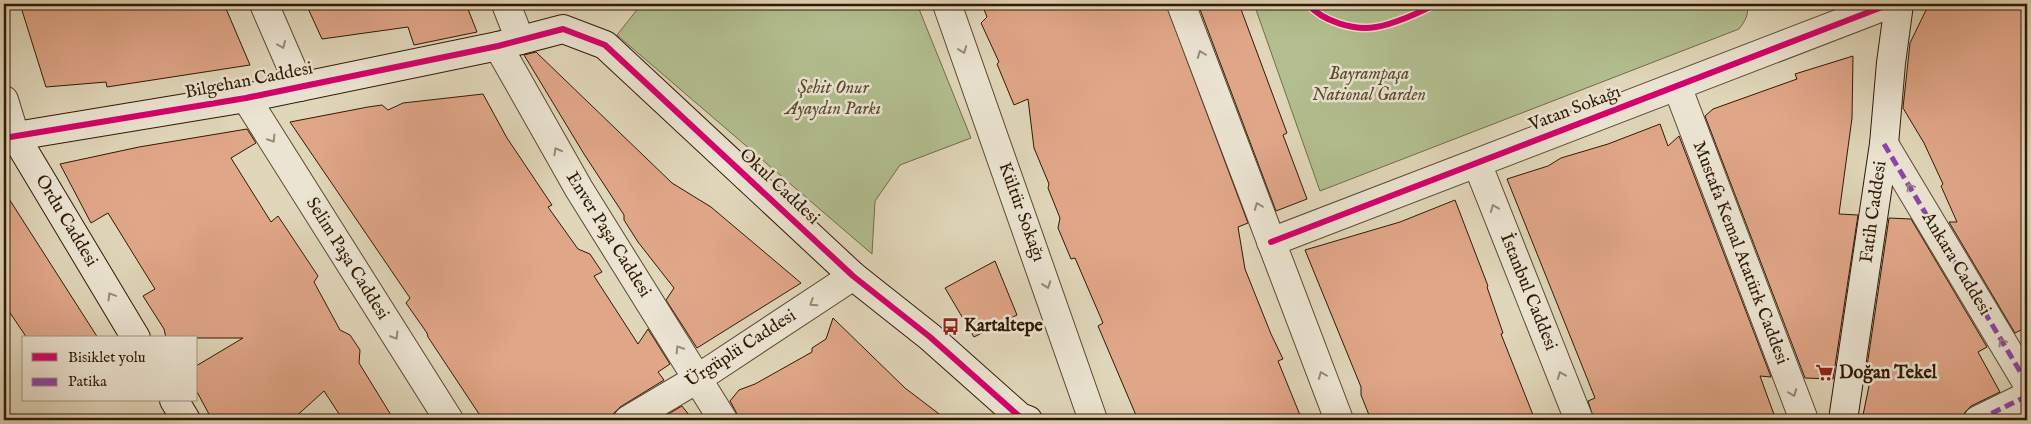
<svg xmlns="http://www.w3.org/2000/svg" width="2031" height="424" font-family="'IM FELL English',serif">
	<rect width="100%" height="100%" fill="#e0d6b9"/>
	<filter id="stains"><feTurbulence type="fractalNoise" baseFrequency=".004" numOctaves="4"/><feColorMatrix values="0 0 0 0 .2 0 0 0 0 .09 0 0 0 0 .02 0 0 0 .5 -.17"/></filter>
	<radialGradient id="worn" r=".72"><stop offset=".6" stop-color="#630" stop-opacity="0"/><stop offset="1" stop-color="#630" stop-opacity=".3"/></radialGradient>
	<!-- green -->
	<path fill="#b2be8f" stroke="#726c48" d="M645 4H917L971 138 900 165 875 201 872 254 617 35 640 6Z
		M1254 4H1746C1750 14 1745 21 1739 29L1320 191Z"/>
	<!-- building -->
	<path fill="#e0a688" stroke="#311902" d="M20 4H224L250 65 107 87 106 82 46 87Z
		M306 4H466L477 32 414 45 408 27 322 39Z
		M982 4H1166L1248 223 1238 227 1245 269 1271 334 1283 359 1278 361 1302 420H1138L1098 326 1103 323 1075 258 1071 259 1058 228 1060 218 1048 188 1049 184 1034 148 1028 99 1014 105 997 64 999 62 981 23 987 17Z
		M1198 4H1239L1287 133 1283 135 1307 199 1276 211Z
		M1929 4H2027V327L2015 333 1949 222H1957L1941 186 1943 184 1924 143 1903 108 1910 43Z
		M536 52 672 183 711 207 801 283 697 348 666 300 674 288 638 242 624 220V215L584 154 524 55Z
		M1853 56 1852 118 1839 214 1858 215 1833 379 1805 378 1705 116 1713 109 1797 79 1795 74Z
		M483 94 507 138 552 205 548 207 578 249 590 254 602 272 594 276 638 344 648 329 670 364 658 372 664 380 620 407 614 413 612 420H483L428 337 427 333 406 303 410 298 290 122 368 107 382 105 388 110 403 103Z
		M1660 124 1668 146 1679 136 1771 377 1760 376 1776 420H1594L1588 401 1595 398 1507 179 1548 166 1561 158 1608 144Z
		M247 129 256 143 231 158 271 222 278 216 318 276 314 282 340 330 350 335 360 350 359 363 394 420H343L324 391 292 420H217L210 416 196 390V366L243 338H166L164 329 143 296 155 289 108 213 91 223 60 164 139 147Z
		M4 191 98 338H27L4 304Z
		M1455 200 1488 286 1487 287 1503 333 1501 334 1535 420H1371L1361 395V387L1305 250 1400 222Z
		M1889 218 1911 219 1987 347 1978 352 2000 392 1971 406 1965 412 1963 420H1862L1870 381 1865 380Z
		M995 261 1017 315 974 337 945 288Z
		M833 318 905 388 947 420H738L736 412 730 401 739 390 755 384 812 352V348L826 339Z
		M682 406 693 420H658Z"/>
	<g fill="none" stroke-linecap="round" stroke-linejoin="round">
		<defs>
			<path id="street" d="M264 4 300 87
				M506 4 520 40
				M947 4 1093 420
				M1181 4 1339 420
				M498 46 579 189 723 420
				M1677 86 1804 420
				M246 98 449 420
				M4 100 15 136
				M1884 144 2027 383
				M1477 163 1579 420
				M1271 242 1890 4
				M628 420 697 379 853 276
				M1978 420 2027 396"/>
			<path id="secondary" d="M15 136 136 338
				M4 138 246 98 498 46 563 29 605 45 853 276 930 337 1020 417 1028 420
				M174 400 186 420
				M1843 420 1884 144 1891 63 1899 4"/>
		</defs>
		<!-- street casing -->
		<use href="#street" stroke="#5d4830" stroke-width="30"/>
		<!-- secondary casing -->
		<use href="#secondary" stroke="#311902" stroke-width="30"/>
		<!-- street -->
		<use href="#street" stroke="#ebe4d2" stroke-width="28"/>
		<!-- secondary -->
		<use href="#secondary" stroke="#ebe4d2" stroke-width="28"/>
		<!-- quiet -->
		<path stroke="#8e44ad" stroke-width="5" stroke-dasharray="10 5" stroke-linecap="butt" d="M1884 144 2027 383
			M1978 420 2027 396"/>
		<defs>
			<path id="cycleway" d="M1308 4C1322 21 1354 31 1376 27 1391 25 1422 12 1435 4
				M4 138 246 98 498 46 563 29 605 45 853 276 930 337 1020 417 1021 420
				M1271 242 1890 4"/>
		</defs>
		<!-- cycleway casing -->
		<use href="#cycleway" stroke="#ebe4d2" stroke-width="9"/>
		<!-- cycleway -->
		<use href="#cycleway" stroke="#d6006c" stroke-width="6"/>
	</g>
	<!-- one-way arrows -->
	<defs><path id="oneway-chevron" d="M-2-3.5L2.5 0L-2 3.5" fill="none" stroke-width="1.6" stroke-linecap="round" stroke-linejoin="round" transform="scale(1.25)"/></defs>
	<g stroke="#978974">
		<use href="#oneway-chevron" transform="translate(282 45) rotate(67)"/>
		<use href="#oneway-chevron" transform="translate(963 50) rotate(70)"/>
		<use href="#oneway-chevron" transform="translate(1201 54) rotate(-111)"/>
		<use href="#oneway-chevron" transform="translate(272 139) rotate(58)"/>
		<use href="#oneway-chevron" transform="translate(557 151) rotate(-119)"/>
		<use href="#oneway-chevron" transform="translate(1910 187) rotate(-121)"/>
		<use href="#oneway-chevron" transform="translate(1258 206) rotate(-111)"/>
		<use href="#oneway-chevron" transform="translate(1494 208) rotate(-112)"/>
		<use href="#oneway-chevron" transform="translate(1047 285) rotate(70)"/>
		<use href="#oneway-chevron" transform="translate(111 296) rotate(-121)"/>
		<use href="#oneway-chevron" transform="translate(813 303) rotate(147)"/>
		<use href="#oneway-chevron" transform="translate(395 336) rotate(58)"/>
		<use href="#oneway-chevron" transform="translate(2002 342) rotate(-121)"/>
		<use href="#oneway-chevron" transform="translate(679 349) rotate(-122)"/>
		<use href="#oneway-chevron" transform="translate(1322 375) rotate(-111)"/>
		<use href="#oneway-chevron" transform="translate(1561 375) rotate(-112)"/>
		<use href="#oneway-chevron" transform="translate(1793 393) rotate(69)"/>
	</g>
	<!-- icons -->
	<defs>
		<symbol id="bus-bare" viewBox="-9 -9 18 18"><path d="M-5-6H5V4H4V6H2V4H-2V6H-4V4H-5ZM-3.5-4V0h7V-4ZM-3.5 1.2v1.5H-2V1.2ZM2 1.2v1.5H3.5V1.2Z" fill="#8f2418" stroke="#ebe4d2" stroke-width="2.5" paint-order="stroke"/></symbol>
		<symbol id="supermarket-bare" viewBox="-9 -9 18 18"><path d="M-6-5.5h2.5l.6 2H6L4.5 2H-2.5L-4.4-4H-6ZM-1.5 3.2a1.3 1.3 0 1 0 .1 0ZM3 3.2a1.3 1.3 0 1 0 .1 0Z" fill="#8f2418" stroke="#ebe4d2" stroke-width="2.5" paint-order="stroke"/></symbol>
	</defs>
	<g fill-rule="evenodd">
		<use href="#bus-bare" x="938" y="314" width="25" height="25"/>
		<use href="#supermarket-bare" x="1812" y="360" width="25" height="25"/>
	</g>
	<g text-anchor="middle" dominant-baseline="central" stroke-width="5" stroke-linejoin="round" paint-order="stroke">
		<!-- park labels -->
		<g font-size="18" font-style="italic" fill="#584b2c" stroke="#ebe4d2">
			<text x="1369" y="74">Bayrampaşa<tspan x="1369" dy="21">National Garden</tspan></text>
			<text x="833" y="88">Şehit Onur<tspan x="833" dy="21">Ayaydın Parkı</tspan></text>
		</g>
		<!-- street labels -->
		<g font-size="18" fill="#311902" stroke="#ebe4d2">
			<text transform="translate(249 81) rotate(-11)">Bilgehan Caddesi</text>
			<text transform="translate(1575 109) rotate(-21)">Vatan Sokağı</text>
			<text transform="translate(779 187) rotate(43)">Okul Caddesi</text>
			<text transform="translate(1021 212) rotate(70)">Kültür Sokağı</text>
			<text transform="translate(1874 212) rotate(-82)">Fatih Caddesi</text>
			<text transform="translate(66 221) rotate(59)">Ordu Caddesi</text>
			<text transform="translate(608 235) rotate(58)">Enver Paşa Caddesi</text>
			<text transform="translate(1740 253) rotate(69)">Mustafa Kemal Atatürk Caddesi</text>
			<text transform="translate(347 259) rotate(58)">Selim Paşa Caddesi</text>
			<text transform="translate(1956 264) rotate(59)">Ankara Caddesi</text>
			<text transform="translate(1528 292) rotate(68)">İstanbul Caddesi</text>
			<text transform="translate(741 349) rotate(-33)">Ürgüplü Caddesi</text>
		</g>
		<!-- poi labels -->
		<g font-size="18" font-weight="bold" fill="#311902" stroke="#ebe4d2" text-anchor="start">
			<text x="964" y="326">Kartaltepe</text>
			<text x="1839" y="373">Doğan Tekel</text>
		</g>
	</g>
	<!-- margin -->
	<rect width="2031" height="424" fill="none" stroke="#e0d6b9" stroke-width="20"/>
	<rect x="5" y="5" width="2021" height="414" fill="none" stroke="#311902" stroke-width="2.5"/>
	<rect x="10" y="10" width="2011" height="404" fill="none" stroke="#311902"/>
	<!-- legend -->
	<rect x="22" y="336" width="175" height="65" fill="#ebe4d2" stroke="#a1937f"/>
	<rect x="32" y="353" width="25" height="8" fill="#d6006c" stroke="#a1937f"/>
	<text x="68" y="362" font-size="15" fill="#311902">Bisiklet yolu</text>
	<rect x="32" y="378" width="25" height="8" fill="#8e44ad" stroke="#a1937f"/>
	<text x="68" y="386" font-size="15" fill="#311902">Patika</text>
	<rect width="100%" height="100%" filter="url(#stains)"/>
	<rect width="100%" height="100%" fill="url(#worn)"/>
</svg>
